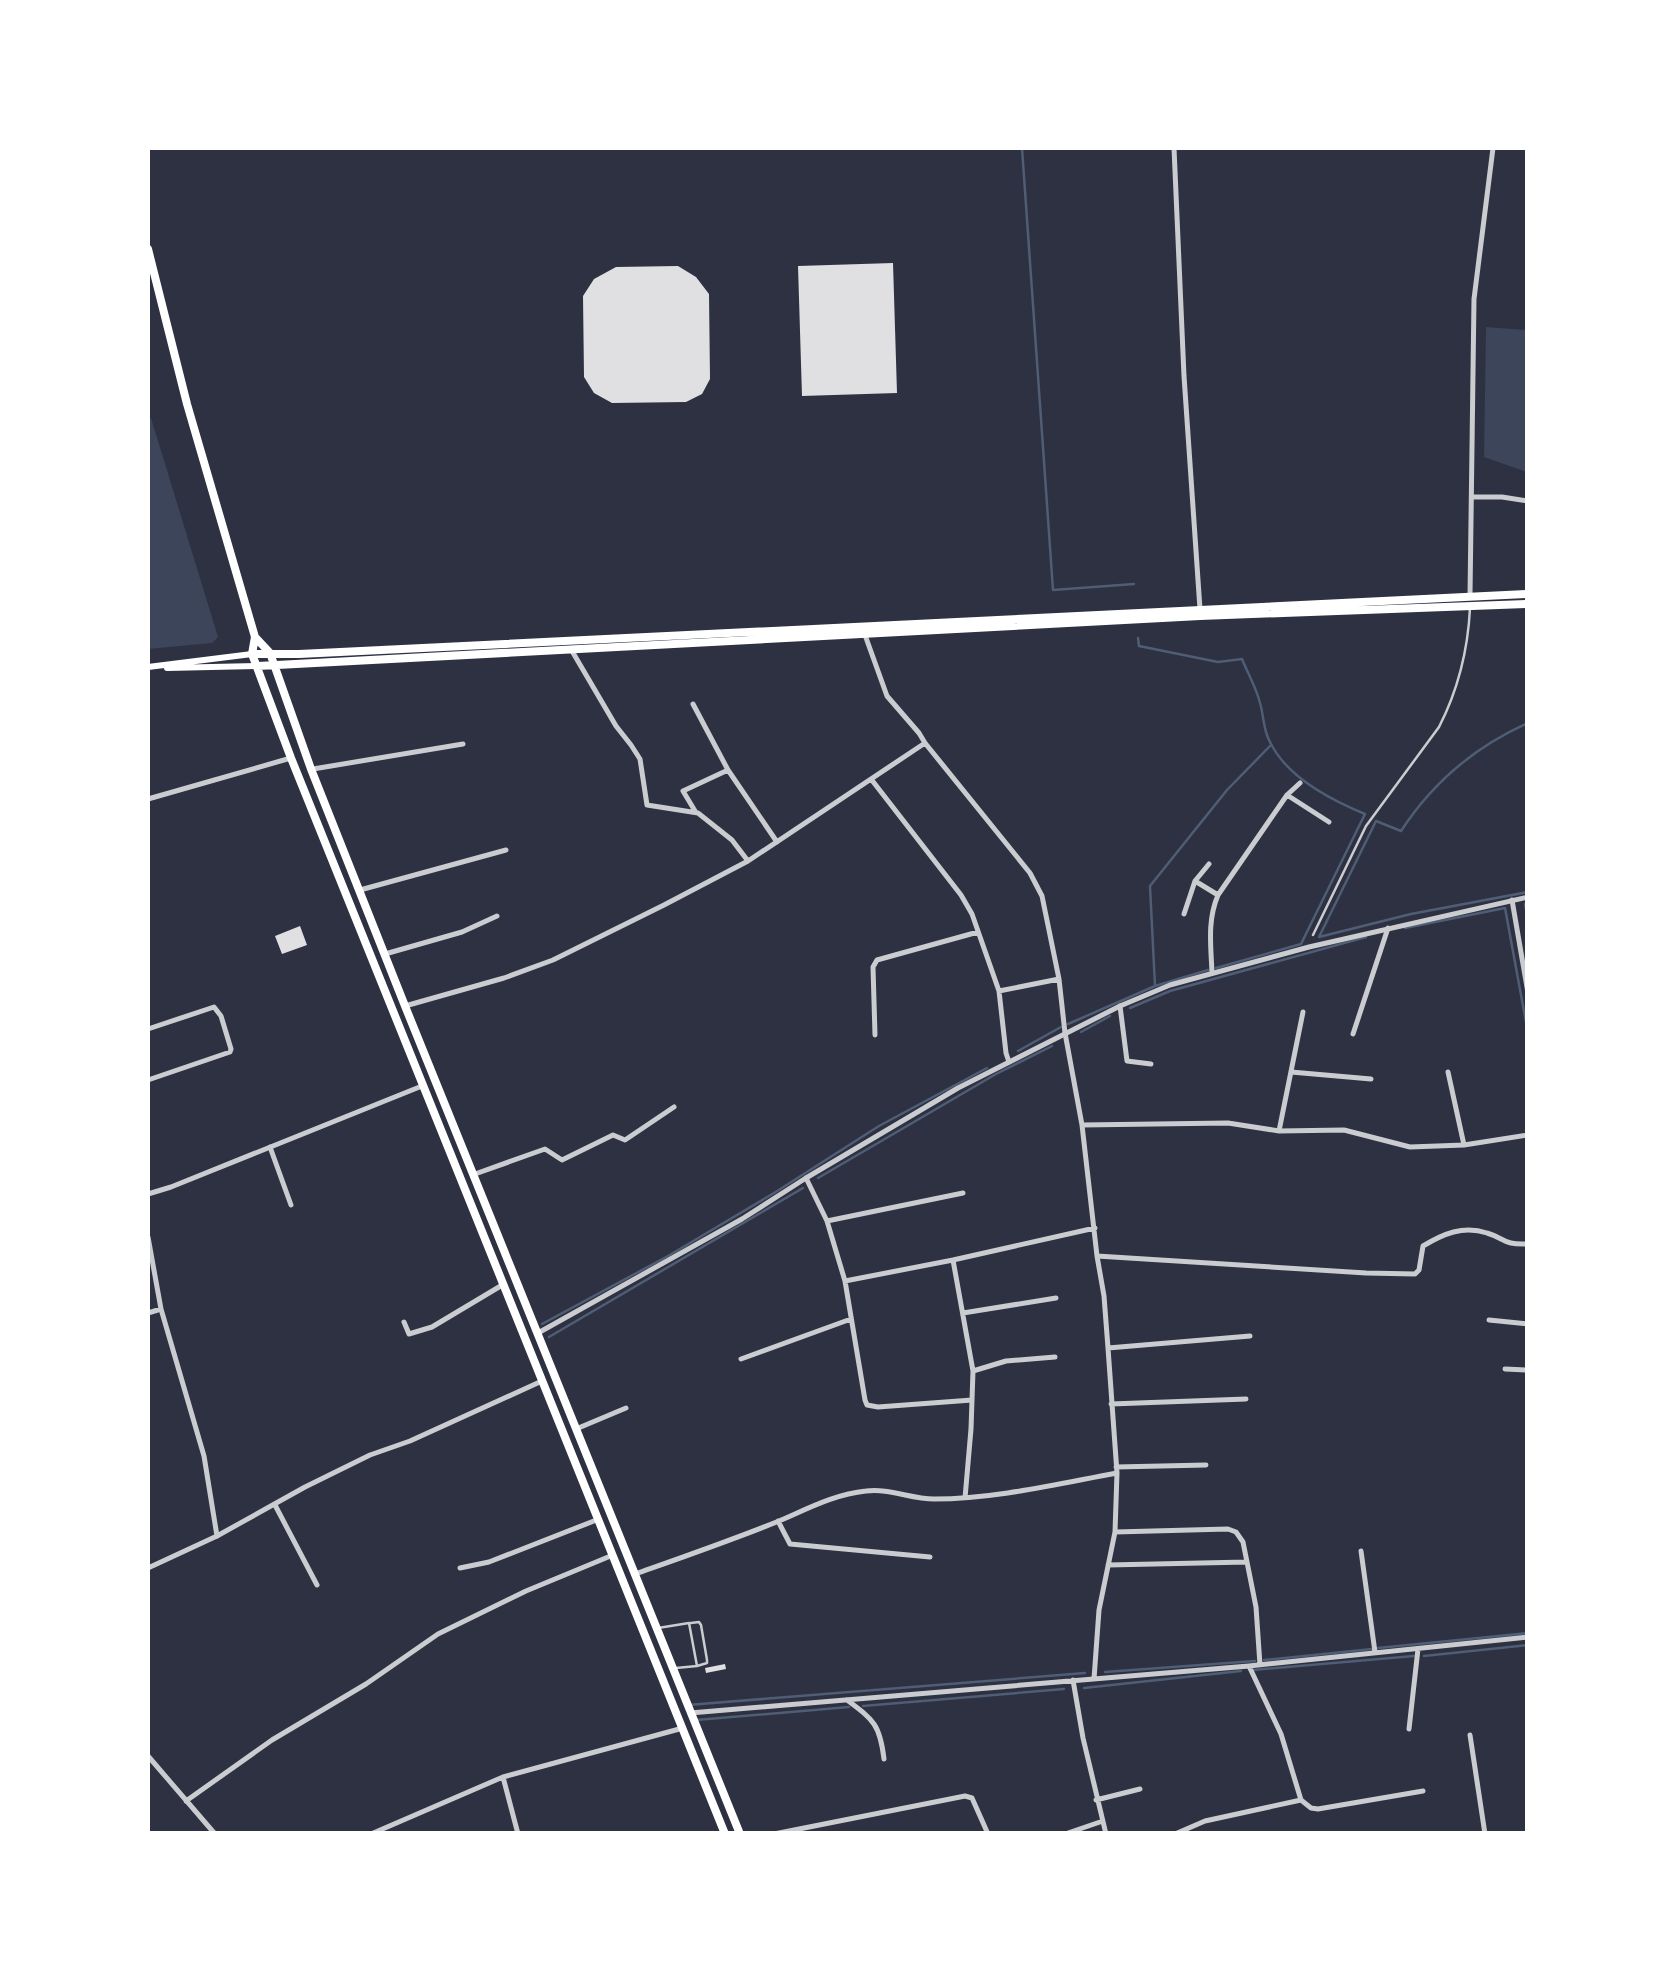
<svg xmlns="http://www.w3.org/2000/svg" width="1675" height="1981" font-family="Inter,sans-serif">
	<rect width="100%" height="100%" fill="#2d3142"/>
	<!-- green -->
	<path fill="#3c4559" d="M1486 327 1527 330V472L1484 457Z
		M151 418 218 637 212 643 148 649V419Z"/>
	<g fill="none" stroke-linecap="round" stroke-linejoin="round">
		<!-- stream -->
		<path stroke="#4f5d75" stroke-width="2.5" d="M1022 148 1053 590 1134 584
			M1138 638 1139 646 1218 662 1242 659C1248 674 1256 687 1260 703 1264 716 1263 730 1270 742 1286 776 1331 800 1365 814L1301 944 1216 968
			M1528 904H1525L1528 920
			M1405 928 1505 908 1528 1033
			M1319 937 1376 821 1401 831C1433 782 1474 747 1528 723
			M1319 937 1411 914 1528 892
			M1155 986 1150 886 1227 790 1270 746
			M1130 1008 1170 991 1366 937
			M1068 1024 1155 986 1208 970
			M1081 1032 1110 1016
			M1018 1051 1061 1027
			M818 1178 996 1074 1052 1046
			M542 1324 668 1256 774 1193 879 1126 987 1068
			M549 1337 803 1188
			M1378 1648 1528 1633
			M1424 1656 1528 1645
			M1264 1660 1372 1649
			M1253 1670 1414 1656
			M1105 1672 1255 1661
			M1084 1688 1241 1671
			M688 1705 1085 1673
			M863 1706 1064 1689
			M696 1720 849 1707"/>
	</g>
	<!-- building -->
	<path fill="#e0e0e3" d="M893 263 897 393 802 396 798 266Z
		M678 266 696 277 709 294 710 379 702 394 686 402 612 403 594 393 584 377 583 296 594 279 616 267Z
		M300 926 307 945 282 954 275 936Z
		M725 1664 726 1669 706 1673 705 1668Z"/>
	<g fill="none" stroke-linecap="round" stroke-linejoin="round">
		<!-- service -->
		<path stroke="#caccd0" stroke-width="2.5" d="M1313 935 1366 826 1439 727C1458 690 1468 649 1470 608
			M691 1623 699 1622 701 1625 707 1660V1663L697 1666
			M658 1628 689 1623 697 1666 676 1668"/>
		<!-- minor -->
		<path stroke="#caccd0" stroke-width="5" d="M1472 497H1502L1528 501
			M865 635 887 696 919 733 925 743 1030 873 1042 896 1059 979 1065 1033 1082 1125 1097 1256 1104 1296 1108 1348 1117 1473 1115 1532 1099 1610 1094 1679
			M572 651 616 726 631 745 640 759 647 805 698 813 732 840 748 861
			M693 704 728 770
			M313 769 463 744
			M871 779 961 895 972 914 999 991 1006 1053 1009 1062
			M1287 795 1329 822
			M148 799 291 758
			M695 811 683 791 728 770 777 842
			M1195 881 1218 895
			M360 890 506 850
			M1512 900 1528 993
			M1184 914 1195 881 1209 864
			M385 954 462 932 497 916
			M1212 973C1211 946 1207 921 1218 895L1287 795 1300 783
			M999 991 1059 979
			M405 1006 504 978 553 960 664 905 748 861 925 743
			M1120 1006 1127 1061 1151 1064
			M148 1029 214 1007 221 1016 231 1049 230 1052 148 1080
			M1353 1034 1388 928
			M875 1035 873 967 877 960 978 932
			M1291 1072 1371 1079
			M1448 1072 1464 1145
			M1082 1125 1228 1123 1279 1131 1344 1130 1410 1147 1464 1145 1528 1135
			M1279 1131 1303 1012
			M270 1147 291 1205
			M475 1174 545 1149 562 1160 613 1135 625 1140 674 1107
			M806 1178 827 1221 845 1281 865 1400 867 1405 878 1407 972 1400
			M827 1221 963 1193
			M148 1237 161 1309 204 1456 217 1536
			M1097 1256 1366 1273 1415 1274 1419 1270 1423 1246C1443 1234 1463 1225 1487 1233 1507 1239 1502 1245 1528 1244
			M953 1260 973 1371 971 1429 965 1498
			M845 1281 953 1260 1095 1228
			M148 1313 161 1309
			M963 1313 1056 1298
			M1489 1320 1528 1324
			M404 1322 409 1334 432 1327 504 1284
			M1108 1348 1250 1336
			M741 1359 851 1319
			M1505 1369 1528 1370
			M973 1371 1006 1361 1055 1357
			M1111 1404 1246 1399
			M576 1429 626 1408
			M1116 1467 1206 1465
			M275 1505 317 1585
			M778 1521 790 1544 930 1557
			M1115 1532 1228 1529 1236 1532 1243 1542 1256 1607 1260 1665
			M1361 1551 1375 1652
			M1108 1565 1247 1562
			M460 1568 489 1562 599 1519
			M635 1574C683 1557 732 1540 779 1521 807 1509 835 1494 866 1491 889 1488 911 1499 934 1499 995 1499 1057 1484 1117 1473
			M1073 1680 1083 1738 1106 1834
			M847 1700C874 1720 880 1725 884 1759
			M690 1713 1249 1666 1528 1637
			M1409 1729 1418 1649
			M1470 1735 1485 1834
			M148 1756 215 1834
			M503 1777 518 1834
			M1096 1800 1140 1789
			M1301 1800 1311 1808 1318 1809 1423 1791
			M186 1801 272 1740 366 1684 438 1634 526 1591 613 1555
			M371 1834 503 1777 683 1728
			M774 1834 965 1796 972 1798 988 1834
			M1065 1834 1100 1822
			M1175 1834 1205 1821 1301 1800 1281 1734 1249 1666"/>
		<!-- tertiary -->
		<path stroke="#caccd0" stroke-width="5" d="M1174 148 1184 376 1200 609
			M1470 595 1474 299 1493 148
			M148 1194 171 1187 422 1086
			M538 1333 742 1219 806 1178 958 1088 1120 1006 1170 985 1309 947 1528 897
			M148 1568 217 1536 305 1487 370 1455 410 1441 542 1381"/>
		<!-- secondary -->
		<path stroke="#fff" stroke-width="6" d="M148 667 252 654
			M167 668 258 666"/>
		<!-- primary -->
		<path stroke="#fff" stroke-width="8" d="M148 249 187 404 255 637 252 654 291 758 725 1834
			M255 637 270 653 311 769 405 1006 740 1834
			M252 654H299L1528 594
			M258 666 1200 616 1528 604"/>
	</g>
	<!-- border -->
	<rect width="1675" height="1981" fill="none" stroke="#ffffff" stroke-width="300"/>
</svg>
